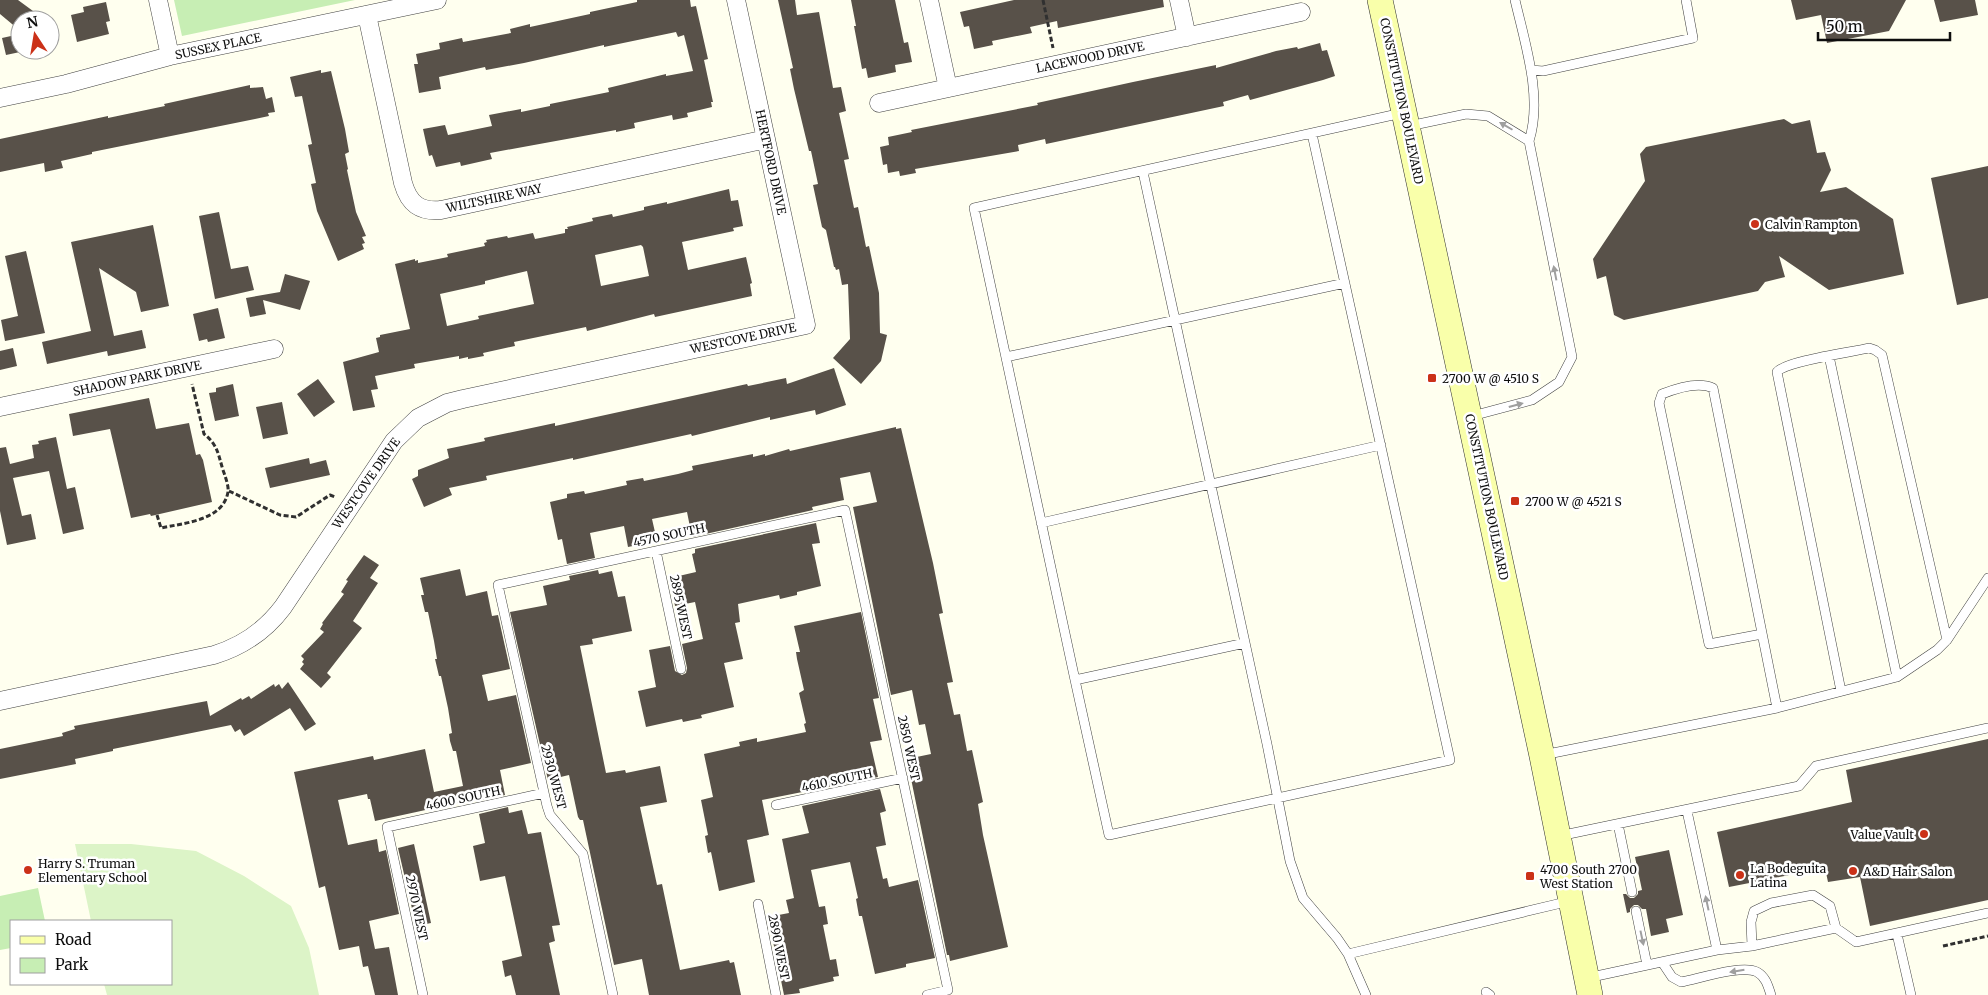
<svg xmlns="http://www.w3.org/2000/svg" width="1988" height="995" font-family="Merriweather,serif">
	<rect width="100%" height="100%" fill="#ffffef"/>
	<!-- green -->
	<path fill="#c7eeb4" d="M174 0H355L182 36Z
		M38 888 45 921H11V948L0 950V896Z"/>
	<!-- pitch -->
	<path fill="#dcf4c7" d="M75 844H131L196 851 244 876 291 906 309 948 319 995H107L104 984H171V921H91Z"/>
	<!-- building -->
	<path fill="#585149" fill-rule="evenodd" d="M0 0H18L33 11 26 20H20L18 29 0 14Z
		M637 0H690L691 7 696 6 708 59 704 60 713 102H711L712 107 687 113 688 117 673 120 672 115 634 123 635 128 616 132V130L490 153 492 159 461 166 460 162 436 167 432 155 429 156 423 129 445 125 448 135 492 126 489 115 521 109V112L550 106V104L609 92 608 88 666 74V76L693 71 684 35 678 37 676 32 604 47V45L524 63 486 70 485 67 439 77 441 89 419 93 414 64H418L416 54 440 49 439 43 462 38 463 42 511 33 510 29 530 24V27L590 14V12L637 2Z
		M778 0H795L797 15 819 12 833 88 841 87 846 111 839 113 849 159 844 160 854 208 858 207 866 247 869 246 879 293 880 333 887 335 881 361 861 384 833 358 850 339 848 284 842 285 839 269 836 270 835 267H834L826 230 822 227 813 185 818 184 811 151H809L794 89 790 69 793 68Z
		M851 0H895L904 43 908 42 912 62 895 65 896 72 868 78 866 68 862 69 854 26H856Z
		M1014 0H1163L1164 7 1058 28 1057 21 1030 27 1032 33 992 41 993 45 974 49 969 26 964 27 960 12Z
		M1791 0H1906L1889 31 1827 43 1821 15 1796 20Z
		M1934 0H1975L1978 15 1940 22Z
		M106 2 110 21 106 22 109 34 77 42 71 15 84 12 83 7Z
		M20 34V52L6 55 2 38Z
		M1320 43 1322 51 1327 50 1335 76 1323 80 1250 100 1248 95 1223 102 1224 106 1046 144 1045 139 1018 145 1019 151 915 169 916 173 900 176 899 171 888 173 887 164 883 165 880 147 889 145 888 137 912 132 911 130 1038 105 1037 103 1133 82 1216 65V68L1276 51 1297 47 1298 49Z
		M321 70V73L331 71 345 129 349 152 345 154 348 169 347 170 356 212 366 236 362 237 365 243 362 244 364 249 338 261 317 211 311 184 316 183 308 145 312 144 302 96 295 97 290 77Z
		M250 85V88L263 87 266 99 272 97 275 112 268 113 269 116 255 119 92 152V154L61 161 63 168 45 172 44 163 0 172V139L108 116V118L165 106 164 104Z
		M1784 119 1792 124 1810 120 1817 153 1825 152 1831 170 1820 192 1846 187 1893 219 1904 274 1829 290 1779 256 1785 277 1765 282 1758 291 1624 320 1614 315 1606 276 1597 279 1593 259 1645 181 1640 154 1646 147Z
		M1988 166V298L1957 305 1931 178Z
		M729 189 731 201 738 200 743 226 733 228 734 231 682 242 688 270 746 257 752 283 750 284 752 296 655 317 654 314 587 331 586 327 514 342 515 346 483 353 484 356 468 359V357L459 359V356L414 364 415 368 375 376 378 389 371 390 375 407 353 411 343 362 379 352 376 338 380 337V335L410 329 395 264 415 259V261L418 260V263L448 257 447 254 485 246 484 243 487 242 486 240 507 236 508 238 533 233 535 239 565 233V229H568L567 227 593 221 592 218 612 214 613 217 644 210V207L667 202V204ZM641 245 643 247 649 276 601 286 595 255ZM527 271 534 304 478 316 479 319 447 326 440 294 485 284V281Z
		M219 212 231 269 248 266 254 290 215 299 199 216Z
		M153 225 169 306 141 312 136 292 99 268 114 336 142 330 146 348 108 356 107 351 47 364 42 342 91 331 71 242Z
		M26 251 45 333 5 341 1 320 18 316 5 256Z
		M285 274 310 281 300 310 263 300 266 314 250 317 246 298 280 292Z
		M218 308 225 338 208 342 207 339 199 341 193 314Z
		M13 348 17 366 0 370V351Z
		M834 368 846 405 816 415 815 410 770 420V417L692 436 691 434 573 460V458L486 476 487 480 449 488 452 495 424 507 412 479 418 476V470L449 458 447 449 485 441 484 438 555 423V426L747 384 748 386 786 378 787 384Z
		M318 379 335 402 314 417 297 394Z
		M233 384 239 416 215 421 209 393 216 392V388Z
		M149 398 156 429 189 423 196 455 200 454 203 460 212 502 151 516 150 514 131 518 110 429 73 436 69 414Z
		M282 402 288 434 263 439 256 407Z
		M896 427V429L901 428 933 563 943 613 939 614 953 682 947 683 954 715 960 714 967 751 972 750 983 802 978 804 983 835 1008 947 950 961 949 955H947L907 759 931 754 925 724 919 725 912 690 891 695 853 507 877 502 870 472 840 478 844 500 812 507 813 510 692 537 687 512 652 519 657 541 628 547 624 526 590 533 595 558 567 564 562 539 558 540 550 502 567 498V494L584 491 585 494 627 485 626 481 643 478 644 481 678 474 693 470 692 466 753 454V457L765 454V456L789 449 790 451Z
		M56 437 67 489 75 487 84 529 63 534 49 471 13 478 22 516 31 514 36 539 7 545 0 511V448L6 447 10 464 34 458 32 445 39 444 38 441Z
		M309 458 310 464 326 460 330 475 270 488 265 468Z
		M816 523 820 543 812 544 821 586 797 592V595L780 599 779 595 738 604 740 622 735 623 743 659 724 663 734 707 701 715 702 718 683 722 682 719 646 727 638 691 656 687 649 650 670 646 675 671 682 675 686 673 687 668 682 644 703 639 695 602 675 606 670 578 696 572 692 554 695 553V549Z
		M364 555 379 565 370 578 378 583 353 621 362 628 327 673 331 677 321 688 300 669 304 664 302 662 304 659 301 656 324 632 320 629 323 624 322 623 344 594 341 592 348 581 346 580Z
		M460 569 466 596 487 591 492 616 498 615 510 669 482 675 488 701 516 695 531 763 500 770 505 795 476 801V799L375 821 370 799H368L367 794 338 800 348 845 377 839 379 852 386 850 399 914 369 921 375 949 389 947 398 995H375L368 966 363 967 359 946 339 950 325 886 319 888 294 772 373 756 374 760 425 749 434 792 463 786 456 751H453L450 741 449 734 452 733 448 708 441 676H439L435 659H437L434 641 428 612H425L421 595H424L420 578Z
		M598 570 599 574 612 571 618 597 625 596 632 631 592 639 593 644 580 646 606 773 625 770 626 773 660 766 667 802 640 807 657 885 662 884 680 970 729 960 730 963 734 962 741 995H649L642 959 614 965 583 820H580L578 817 569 775 548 780 510 612 547 605 543 586 570 580 569 576Z
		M861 612 879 698 873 699 882 740 870 742 878 777 762 800 769 835 747 840 755 882 719 891 711 852 708 853 705 836 708 835 701 800 713 797 704 754 740 746 739 742 757 738V742L806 732 804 724 806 723 799 693 804 690 797 659 796 652H800L794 626Z
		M288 682 316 724 305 731 290 708 244 736 240 729 235 732 231 725 113 749V751L75 759 76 764 0 779V749L63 736 62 733 75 729 74 726 207 701 210 716 241 698 242 700 249 696 251 699 274 684 275 687 279 684 282 689Z
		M1988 739V900L1870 926 1860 877 1828 882 1825 868 1729 887 1717 832 1852 802 1846 770Z
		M880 789 886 811 880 813 886 845 876 847 883 879 887 878 889 887 918 880 935 958 906 964V967L875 974 862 916H859L856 899 858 898 850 862 811 870 819 907 825 906 828 924 823 925 830 960 836 959 839 976 833 977 834 981 799 989 800 993 784 995 768 917 789 913 786 900 794 898 782 839 809 833 802 806Z
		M508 807 509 813 522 810 528 834 541 832 560 925 552 926 555 941 549 943 560 995H516L511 975 505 977 502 961 522 956 505 876 480 881 473 846 485 843 479 814Z
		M414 844 431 923 416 926 398 848Z
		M1669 850 1683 915 1666 919 1669 932 1651 936 1646 909H1642L1638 905H1634L1630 909V912L1627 913 1623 894H1626L1630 898H1634L1638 894V891L1642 890 1635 857Z"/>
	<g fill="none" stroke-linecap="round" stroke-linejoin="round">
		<defs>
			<path id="service" d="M1515 0C1525 43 1543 98 1529 141
				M1531 70 1543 71 1693 38 1686 0
				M1409 126 1466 114 1488 116 1529 141 1572 357 1559 382 1532 400 1472 416
				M1143 172 1267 744 1290 861 1303 898 1337 938 1348 954 1366 995
				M1829 356 1897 677
				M1006 357 1345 283
				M1041 523 1381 445
				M656 551 681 669
				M1762 634 1709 644 1659 403 1662 394C1677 388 1698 381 1713 388L1777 708
				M1245 643 1075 680 974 208 1402 113
				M1075 680 1109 835 1450 760 1312 134
				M1841 691 1777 372C1785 361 1853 352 1869 348L1875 350 1882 355 1947 640
				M1543 755 1777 708 1897 677 1937 650 1947 640 1988 578
				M776 805 903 778
				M1687 811 1717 950
				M1618 824 1632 892
				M1559 836 1799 786 1816 766 1988 728
				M758 904 776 995
				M1636 911 1647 965
				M1897 934 1911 995
				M1752 946 1751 922 1754 911 1771 903 1813 895 1830 906 1836 928
				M1348 954 1570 901
				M1662 962 1672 977 1681 982C1698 979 1743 964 1757 972 1766 977 1768 986 1771 995
				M1587 978 1717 950 1752 946 1836 928 1856 942 1988 913
				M1486 992 1490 995
				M423 995 387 827 544 793
				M613 995 583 854 550 815 547 806 498 585 845 510 948 990 927 995"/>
			<path id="minor" d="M158 0 170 56
				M929 0 948 88
				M1179 0 1187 37
				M367 15 403 183C409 204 420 212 441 210L766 139
				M0 98 66 84 170 56 437 0
				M879 103 1301 12
				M0 407 274 349
				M0 701 214 655C243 646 265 631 283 607L394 441 418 418 447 403 463 399 806 325 736 0"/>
			<path id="secondary" d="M1380 0 1542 756 1590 995"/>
		</defs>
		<!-- service casing -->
		<use href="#service" stroke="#414141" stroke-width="10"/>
		<!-- minor casing -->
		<use href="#minor" stroke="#414141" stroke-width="19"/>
		<!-- secondary casing -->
		<use href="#secondary" stroke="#303030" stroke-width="26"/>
		<!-- path -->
		<path stroke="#303030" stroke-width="3" stroke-dasharray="5 2.5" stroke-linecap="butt" d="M1043 0 1053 48
			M229 491 280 515 296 517 330 495 335 497
			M157 515 161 528C183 523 223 521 228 492 229 486 225 476 223 470 218 454 218 445 204 434L192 384
			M1943 946 1988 936"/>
		<!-- service -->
		<use href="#service" stroke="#fff" stroke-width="9"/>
		<!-- minor -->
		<use href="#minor" stroke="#fff" stroke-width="18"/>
		<!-- secondary -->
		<use href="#secondary" stroke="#f9ffaa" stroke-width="25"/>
	</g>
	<!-- one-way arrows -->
	<defs><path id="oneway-solid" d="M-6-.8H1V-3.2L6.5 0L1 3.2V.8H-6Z" transform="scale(1.25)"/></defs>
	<g fill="#9f9f9f">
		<use href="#oneway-solid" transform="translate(1506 126) rotate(-150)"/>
		<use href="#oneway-solid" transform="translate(1555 273) rotate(-101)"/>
		<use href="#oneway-solid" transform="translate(1516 405) rotate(-15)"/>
		<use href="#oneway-solid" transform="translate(1707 903) rotate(-102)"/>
		<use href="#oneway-solid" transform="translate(1642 938) rotate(78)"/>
		<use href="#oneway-solid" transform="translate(1737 971) rotate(171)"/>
	</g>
	<!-- markers -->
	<g fill="#cb3118" stroke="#fff" stroke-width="2">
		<circle cx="1755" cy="224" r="5"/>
		<rect x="1427" y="373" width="10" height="10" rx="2.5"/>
		<rect x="1510" y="496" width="10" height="10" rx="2.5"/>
		<circle cx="1924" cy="834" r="5"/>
		<circle cx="28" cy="870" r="5"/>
		<circle cx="1853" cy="871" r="5"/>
		<circle cx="1740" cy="875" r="5"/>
		<rect x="1525" y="871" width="10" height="10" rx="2.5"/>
	</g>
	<g text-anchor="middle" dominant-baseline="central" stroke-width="5" stroke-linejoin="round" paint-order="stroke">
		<!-- street labels -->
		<g font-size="12" fill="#0e0e0e" stroke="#fff">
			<text transform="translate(218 46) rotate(-12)">SUSSEX PLACE</text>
			<text transform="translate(1090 57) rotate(-12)">LACEWOOD DRIVE</text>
			<text transform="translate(1402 101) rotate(78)">CONSTITUTION BOULEVARD</text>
			<text transform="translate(771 162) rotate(78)">HERTFORD DRIVE</text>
			<text transform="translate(494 198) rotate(-12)">WILTSHIRE WAY</text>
			<text transform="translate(743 338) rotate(-12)">WESTCOVE DRIVE</text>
			<text transform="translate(137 378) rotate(-12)">SHADOW PARK DRIVE</text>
			<text transform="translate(366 483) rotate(-55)">WESTCOVE DRIVE</text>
			<text transform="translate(1487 497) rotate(78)">CONSTITUTION BOULEVARD</text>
			<text transform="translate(669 535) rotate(-12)">4570 SOUTH</text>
			<text transform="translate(681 607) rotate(78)">2895 WEST</text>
			<text transform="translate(909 748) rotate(78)">2850 WEST</text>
			<text transform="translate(554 777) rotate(75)">2930 WEST</text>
			<text transform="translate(837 780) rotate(-12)">4610 SOUTH</text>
			<text transform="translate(463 798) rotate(-12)">4600 SOUTH</text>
			<text transform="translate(417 908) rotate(78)">2970 WEST</text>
			<text transform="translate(779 947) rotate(79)">2890 WEST</text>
		</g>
		<!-- poi labels -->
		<g font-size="12" fill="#0e0e0e" stroke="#fff" text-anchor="start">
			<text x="1765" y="224">Calvin Rampton</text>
			<text x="1442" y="378">2700 W @ 4510 S</text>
			<text x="1525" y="501">2700 W @ 4521 S</text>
			<text x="1914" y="834" text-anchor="end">Value Vault</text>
			<text x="38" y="863">Harry S. Truman<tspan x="38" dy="14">Elementary School</tspan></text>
			<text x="1750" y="868">La Bodeguita<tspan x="1750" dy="14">Latina</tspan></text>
			<text x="1540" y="869">4700 South 2700<tspan x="1540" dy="14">West Station</tspan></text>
			<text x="1863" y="871">A&amp;D Hair Salon</text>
		</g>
	</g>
	<!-- legend -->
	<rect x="10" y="920" width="162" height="65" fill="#ffffff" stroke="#9f9f9f"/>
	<rect x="20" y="936" width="25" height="8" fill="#f9ffaa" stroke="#9f9f9f"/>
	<text x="55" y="945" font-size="15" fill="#0e0e0e">Road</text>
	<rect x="20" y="958" width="25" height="15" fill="#c7eeb4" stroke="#9f9f9f"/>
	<text x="55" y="970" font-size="15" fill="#0e0e0e">Park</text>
	<!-- north arrow -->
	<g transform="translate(35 35) rotate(348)"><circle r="24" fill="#ffffff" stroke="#9f9f9f"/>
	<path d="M0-4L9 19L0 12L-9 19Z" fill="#cb3118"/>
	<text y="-8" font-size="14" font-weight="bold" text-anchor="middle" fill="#0e0e0e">N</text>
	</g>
	<!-- scale -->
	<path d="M1818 32v8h132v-8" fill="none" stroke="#0e0e0e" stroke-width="2.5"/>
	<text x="1826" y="32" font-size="15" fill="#0e0e0e" stroke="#ffffff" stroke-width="4" paint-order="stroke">50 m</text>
</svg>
